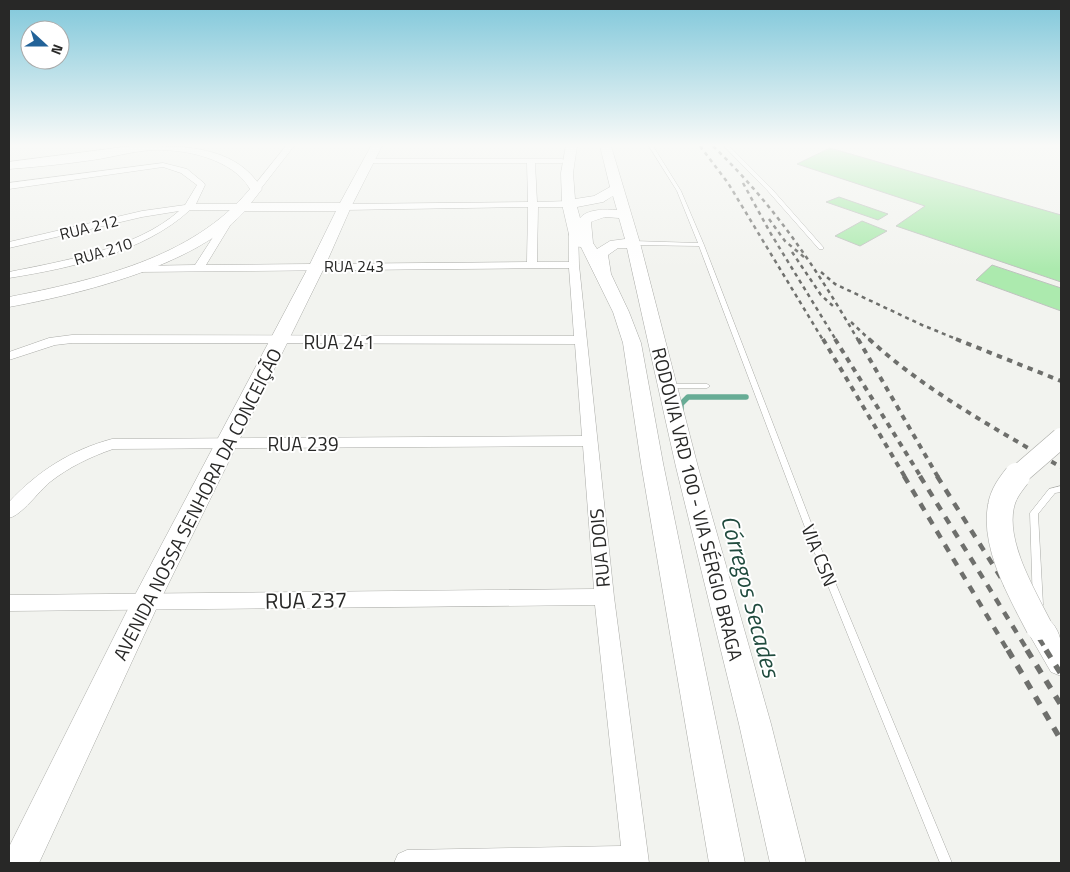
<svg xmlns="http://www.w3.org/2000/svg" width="1070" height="872" font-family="'Titillium Web',sans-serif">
	<rect width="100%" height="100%" fill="#f2f3ef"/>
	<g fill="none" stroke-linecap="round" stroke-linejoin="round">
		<!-- stream -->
		<path stroke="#67ac95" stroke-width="5.5" d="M681 410V404L688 397H746"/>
	</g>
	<!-- building -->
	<path fill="#aceaae" stroke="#bec2be" d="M830 148 1061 215V282L896 226 925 206 797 164Z
		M839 197 888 214 878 220 826 202Z
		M862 221 887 231 860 246 835 236Z
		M992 265 1061 288V311L976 280Z"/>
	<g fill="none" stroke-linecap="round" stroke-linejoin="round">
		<defs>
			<path id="lane" d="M649 146H653L681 191 704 245 820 546 952 863H940L812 546 699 246 633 245 630 243 633 241 698 243 677 191Z
				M724 146H729L771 188 823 247V249H819L767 190Z
				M666 384H707L710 386 707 388H668L665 386Z
				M1061 486V492L1055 493 1038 514 1043 605 1041 608 1038 609 1035 608 1033 605 1030 513 1049 489Z"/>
			<path id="street" d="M286 146H294L259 191H253V187Z
				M366 159H562L566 161 562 163H535L537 202 569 201 574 204 569 207H538L537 262H569V232L574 229 578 230 579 265 614 597 649 863H394L398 854 407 850 621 846 595 605 9 611V595L594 589 583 446 113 449C90 457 69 467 50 482 38 492 22 515 9 518V502C38 471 71 450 112 439L582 436 575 344 72 343 55 345 9 360V352L49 338 72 335 574 336 569 268 134 272 129 269 134 266 195 265 226 217 229 216 234 219 206 265 527 262 528 207 344 210 339 207 344 204 528 202 527 163H366Z
				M163 163 187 169 204 183 205 185 196 204H241L246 207 241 210H190C143 253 70 268 9 278V272C63 261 136 249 179 211L142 217 9 248V242L142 211 185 205 197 185 181 173 163 167 9 189V183Z"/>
			<path id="secondary" d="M131 146C178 146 235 143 262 189L251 203H340L371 146H382L351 207 325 266 158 605 39 863H9V847L136 593 309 266 336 211H245C195 266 80 294 9 307V297C94 280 192 259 250 189 233 159 186 149 154 150 133 151 113 157 93 160 65 164 37 167 9 169V162Z
				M566 146H577L573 173 575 199 594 196 610 187 600 146H611L640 243 698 467 771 724 806 863H770L739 724 676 467 627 248H618L608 255 611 274 629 312 641 343 663 463 745 863H709L641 463 623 343 613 312 581 247 573 246 571 243 562 204 561 173ZM613 196 617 210C606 209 587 209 580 218L577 207 603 202ZM605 217 619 218 625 239 610 241 597 249 593 243 591 222Z
				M1039 614C1065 624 1063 653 1061 676L1051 672 1025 627 1029 618Z"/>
		</defs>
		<!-- lane casing -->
		<use href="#lane" stroke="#aaaba7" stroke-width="1"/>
		<!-- street casing -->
		<use href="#street" stroke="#aaaba7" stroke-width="1"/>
		<!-- secondary casing -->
		<use href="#secondary" stroke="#aaaba7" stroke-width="1"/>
		<!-- lane -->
		<use href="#lane" fill="#fff" fill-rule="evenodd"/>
		<!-- street -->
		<use href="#street" fill="#fff" fill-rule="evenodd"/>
		<!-- secondary -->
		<use href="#secondary" fill="#fff" fill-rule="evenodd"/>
		<!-- rail-far3 -->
		<path stroke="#6e6f6c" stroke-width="2.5" stroke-dasharray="4 4" stroke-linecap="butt" d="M700 146 728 183 823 340
			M713 146C775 206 815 266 858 340
			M743 183 771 234 836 340
			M769 219 785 241 804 257
			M792 252 821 295 834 307
			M821 272 835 284 922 325 959 340
			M851 322 870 340"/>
		<!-- rail-far2 -->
		<path stroke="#6e6f6c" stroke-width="4" stroke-dasharray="5.5 5.5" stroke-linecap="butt" d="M823 339 905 477
			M835 339 921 477
			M858 339 938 477
			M869 339C924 390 996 429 1061 467
			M956 339 1061 381"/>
		<!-- rail-far1 -->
		<path stroke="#6e6f6c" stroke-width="4.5" stroke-dasharray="8 8" stroke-linecap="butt" d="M904 476 1008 651
			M920 476 1028 651
			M937 476 1047 651"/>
		<!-- rail -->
		<path stroke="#6e6f6c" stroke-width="5.5" stroke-dasharray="9 9" stroke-linecap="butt" d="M1008 650 1061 740
			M1027 650 1061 705
			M1046 650 1061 674"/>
		<defs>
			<path id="secondary-bridge-far1" d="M1016 477 1061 438"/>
			<path id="secondary-bridge" d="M1017 476C1010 485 1003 494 1001 506 993 545 1022 594 1039 627"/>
		</defs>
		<!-- secondary-bridge-far1 casing -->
		<use href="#secondary-bridge-far1" stroke="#aaaba7" stroke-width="21" stroke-linecap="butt"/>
		<!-- secondary-bridge casing -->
		<use href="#secondary-bridge" stroke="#aaaba7" stroke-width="27" stroke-linecap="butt"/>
		<!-- secondary-bridge-far1 -->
		<use href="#secondary-bridge-far1" stroke="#fff" stroke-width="20"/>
		<!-- secondary-bridge -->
		<use href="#secondary-bridge" stroke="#fff" stroke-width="26"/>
	</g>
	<!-- sky -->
	<linearGradient id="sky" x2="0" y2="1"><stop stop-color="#7fc7da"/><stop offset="0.54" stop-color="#f9faf8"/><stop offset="1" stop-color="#f9faf8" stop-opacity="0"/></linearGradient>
	<rect width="1070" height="269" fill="url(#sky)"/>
	<g text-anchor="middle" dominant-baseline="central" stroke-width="4" stroke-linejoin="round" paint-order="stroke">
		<!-- far-street labels -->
		<g font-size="16" fill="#282827" stroke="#fff">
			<text transform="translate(89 227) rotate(-14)">RUA 212</text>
			<text transform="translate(103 251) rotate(-17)">RUA 210</text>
			<text x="354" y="266">RUA 243</text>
		</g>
		<!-- street labels -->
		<g font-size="19" fill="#282827" stroke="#fff">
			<text x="339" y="341">RUA 241</text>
			<text x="303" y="443">RUA 239</text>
			<text transform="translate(197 504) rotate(-63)">AVENIDA NOSSA SENHORA DA CONCEIÇÃO</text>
			<text transform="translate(698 504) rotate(76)">RODOVIA VRD 100 - VIA SÉRGIO BRAGA</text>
			<text transform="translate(599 548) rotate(-95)">RUA DOIS</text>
			<text transform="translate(820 555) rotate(68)">VIA CSN</text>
		</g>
		<!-- near-street labels -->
		<g font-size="22" fill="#282827" stroke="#fff">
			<text transform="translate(306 600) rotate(-1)">RUA 237</text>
		</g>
		<!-- near-water labels -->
		<g font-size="24" font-style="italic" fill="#204b3e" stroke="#fff">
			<text transform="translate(751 596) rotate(75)">Córregos Secades</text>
		</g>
	</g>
	<!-- border -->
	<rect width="1070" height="872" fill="none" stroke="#282827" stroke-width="20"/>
	<!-- north arrow -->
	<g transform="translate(45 45) rotate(111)"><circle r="24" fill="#ffffff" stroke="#a9a9a9"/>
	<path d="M0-4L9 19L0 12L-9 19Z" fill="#226298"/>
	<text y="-8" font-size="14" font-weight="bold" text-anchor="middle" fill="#282827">N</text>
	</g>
</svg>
